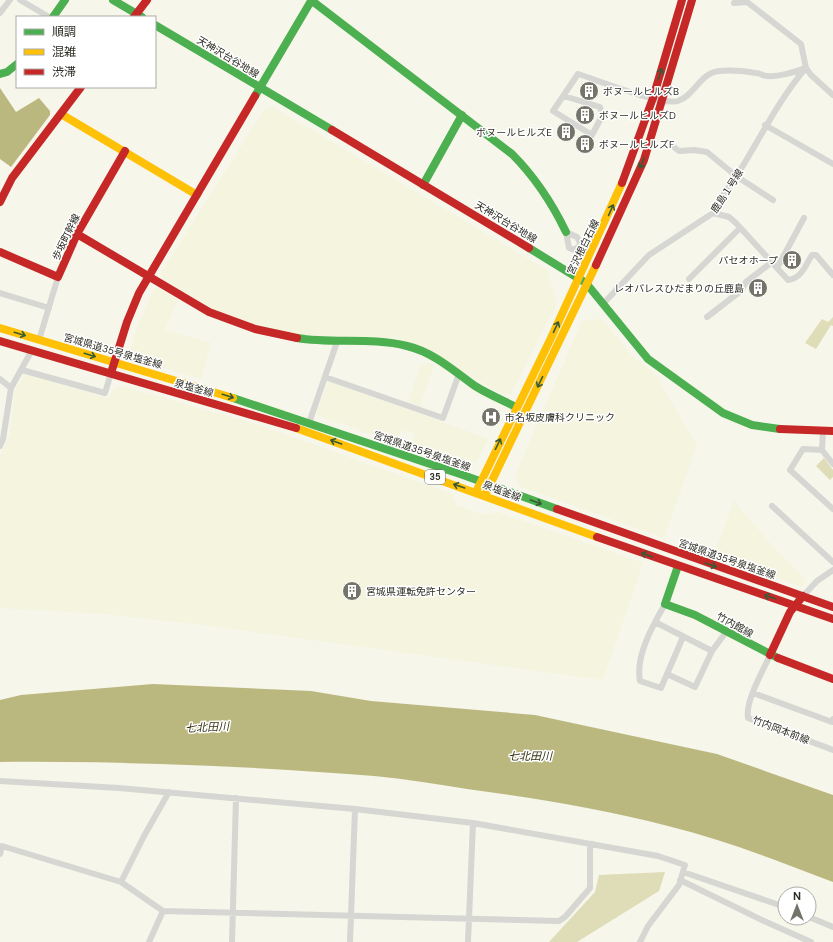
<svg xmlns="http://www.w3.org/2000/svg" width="833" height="942" font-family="'DM Sans','Noto Sans JP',sans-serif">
	<rect width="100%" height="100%" fill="#f6f6eb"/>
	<!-- built -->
	<path fill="#f4f4df" d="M273 107 547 270 557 303 511 394 505 396 467 374 429 349 396 338 339 337 286 334 243 323 213 309 163 279 161 273 264 110Z
		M158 288 178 299 165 330 211 343 201 379 134 359 130 351 137 328 154 289Z
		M602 319 632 356 661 379 660 383 697 445 664 538 521 487 515 475 582 321Z
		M429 363 434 365 420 406 408 402 421 364Z
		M25 374 109 398 112 391 121 386 259 425 452 494 456 505 483 515 498 512 643 563 603 680 203 625 104 614 0 608V456L10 434 15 391Z
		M330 382 421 414 488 439 477 461 463 466 410 447 415 434 401 430 397 443 316 415 327 383Z
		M734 501 775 549 805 579 802 587 714 555Z"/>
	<!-- green -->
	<path fill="#deddb8" d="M833 317V326L831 325 816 349 805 343 822 319 828 322Z
		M824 458 833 470V477L830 480 816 466Z
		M665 872 659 891 577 942H549L595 892 599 875Z"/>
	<!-- water -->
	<path fill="#bbb87f" d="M0 88 16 112 39 98 50 111V115L11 167 0 159Z
		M153 684 311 691 371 701 535 715 717 754 833 795V882C778 861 725 840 668 826 602 809 534 798 467 789 436 784 405 779 374 776 250 766 125 761 0 762V700L21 695Z"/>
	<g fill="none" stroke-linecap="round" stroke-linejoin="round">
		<!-- street -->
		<path stroke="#d6d6d3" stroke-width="6" d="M20 0 49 17
			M734 3 747 2 801 44 806 68 811 75 833 95
			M0 13 10 0
			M564 96 600 107 602 116 592 135 553 111 578 74C597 80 662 106 678 101 695 95 700 73 719 71 731 70 744 71 756 73 760 73 763 76 767 76 780 77 794 72 806 68
			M765 125 833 164
			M674 147 679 151 694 150 707 152 736 176 773 200
			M713 213 729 217 736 223 788 280C802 278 805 266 812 255H816L833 275
			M566 232 577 237 581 245 574 250 569 248Z
			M777 268 804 218
			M689 279 740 228
			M0 293 49 308
			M603 304 649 255 713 213C718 199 728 189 736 177 759 141 777 102 805 69
			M707 317 742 290 746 282 772 262
			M39 340 58 277
			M22 370 105 393 111 373
			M325 377 443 418 459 374
			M0 379 11 388
			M309 423 337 342
			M823 431 822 450 803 449 790 470 833 509
			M0 446 3 439 11 388 32 350
			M822 450 833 464
			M772 506 833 562
			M803 596 817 581 833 570
			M665 604C653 625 635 656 640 681L661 688 683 637
			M655 622 712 651 695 687 667 674
			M712 651 726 632
			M770 655C763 671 745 701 748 718L833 750
			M753 693 832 722 833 719
			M0 781 119 788 355 809 473 823 658 856 685 865 679 885 648 926 640 942
			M0 854 2 846 121 882 163 911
			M683 872 785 907
			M680 880 764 921 811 942
			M121 882 144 836 169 792
			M809 917 833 927
			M149 942 163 911 559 921 565 917 590 888V848L592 844
			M232 942 236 798
			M350 942 355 809
			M468 942 473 823"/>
		<!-- fast -->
		<path stroke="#4caf50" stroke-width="8" d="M113 0 142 17
			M311 0 512 154C535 177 552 203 566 232
			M53 17 65 0
			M155 25 332 130
			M0 74 7 72 17 64
			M255 96 311 1
			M423 185 462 115
			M529 248 586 283 648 359 723 413 752 425 780 429
			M297 338C333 344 371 337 407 346 433 352 454 371 475 386 488 394 502 400 516 407
			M233 398 463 475 557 509
			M678 566 665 604 695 615 778 658"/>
		<!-- slow -->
		<path stroke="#ffc107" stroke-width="8" d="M61 114 197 195
			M0 328 233 398
			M296 428 597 537
			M476 492 551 338 622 183
			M485 495 596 265"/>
		<!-- jam -->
		<path stroke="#c62828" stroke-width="8" d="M134 17 147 0
			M332 130 529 248
			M622 183 653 98 682 0
			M0 202 12 178 81 87
			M77 234 209 312 255 329 297 338
			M0 252 58 277 77 234 125 151
			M596 265 644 160 692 0
			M0 341 296 428
			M111 373 127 322 139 293 255 96
			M780 429 833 431
			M557 509 833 607
			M597 537 833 619
			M770 655 790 612 803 596
			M778 658 833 679"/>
	</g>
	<!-- one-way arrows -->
	<defs><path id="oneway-shaft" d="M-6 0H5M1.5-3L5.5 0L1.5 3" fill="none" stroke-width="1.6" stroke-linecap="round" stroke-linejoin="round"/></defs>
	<g stroke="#385b35">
		<use href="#oneway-shaft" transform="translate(660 74) rotate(-73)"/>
		<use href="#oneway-shaft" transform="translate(642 163) rotate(112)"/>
		<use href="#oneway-shaft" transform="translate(611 210) rotate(-66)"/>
		<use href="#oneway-shaft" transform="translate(556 327) rotate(-65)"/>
		<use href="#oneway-shaft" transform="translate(20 334) rotate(17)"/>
		<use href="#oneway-shaft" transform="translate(90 355) rotate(17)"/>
		<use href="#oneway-shaft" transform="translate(540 382) rotate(116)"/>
		<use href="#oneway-shaft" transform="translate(228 396) rotate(18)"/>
		<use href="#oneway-shaft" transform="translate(336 442) rotate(-160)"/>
		<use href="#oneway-shaft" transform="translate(498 444) rotate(-64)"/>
		<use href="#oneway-shaft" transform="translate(459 486) rotate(-161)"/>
		<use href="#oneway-shaft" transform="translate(536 502) rotate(20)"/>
		<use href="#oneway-shaft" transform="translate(647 555) rotate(-161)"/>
		<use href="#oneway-shaft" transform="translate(711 565) rotate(20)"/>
		<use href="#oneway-shaft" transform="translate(770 597) rotate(-162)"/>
	</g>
	<!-- icons -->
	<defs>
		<symbol id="building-disc" viewBox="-11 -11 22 22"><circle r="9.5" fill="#74746b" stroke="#fff"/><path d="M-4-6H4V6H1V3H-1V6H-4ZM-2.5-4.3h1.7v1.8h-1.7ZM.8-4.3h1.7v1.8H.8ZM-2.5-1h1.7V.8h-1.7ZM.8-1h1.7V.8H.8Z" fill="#fff"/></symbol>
		<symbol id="hospital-disc" viewBox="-11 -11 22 22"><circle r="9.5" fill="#74746b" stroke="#fff"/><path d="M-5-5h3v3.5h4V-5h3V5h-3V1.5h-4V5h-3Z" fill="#fff"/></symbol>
	</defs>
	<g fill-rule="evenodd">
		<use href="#building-disc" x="578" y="80" width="22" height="22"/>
		<use href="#building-disc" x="574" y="104" width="22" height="22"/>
		<use href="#building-disc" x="555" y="121" width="22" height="22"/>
		<use href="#building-disc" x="574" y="133" width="22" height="22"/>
		<use href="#building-disc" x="781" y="249" width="22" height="22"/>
		<use href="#building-disc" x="747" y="277" width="22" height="22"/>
		<use href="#hospital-disc" x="480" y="406" width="22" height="22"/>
		<use href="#building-disc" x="341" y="580" width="22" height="22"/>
	</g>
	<g text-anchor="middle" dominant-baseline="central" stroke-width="3" stroke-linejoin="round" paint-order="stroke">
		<!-- shield labels -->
		<rect fill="#fff" stroke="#6d6d67" stroke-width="1" x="425" y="470" width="20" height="14" rx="3"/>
		<g font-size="9" font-weight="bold" fill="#2e2e26">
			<text x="435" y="477">35</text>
		</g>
		<!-- street labels -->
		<g font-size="10" fill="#2e2e26" stroke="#fff">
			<text transform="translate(228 57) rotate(31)">天神沢台谷地線</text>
			<text transform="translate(727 191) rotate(-57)">鹿島１号線</text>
			<text transform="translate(506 222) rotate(31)">天神沢台谷地線</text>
			<text transform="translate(66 237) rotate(-64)">歩坂町幹線</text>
			<text transform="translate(583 247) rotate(-64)">宮沢根白石線</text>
			<text transform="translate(113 351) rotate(16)">宮城県道35号泉塩釜線</text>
			<text transform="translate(194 388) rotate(16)">泉塩釜線</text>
			<text transform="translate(422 451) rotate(19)">宮城県道35号泉塩釜線</text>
			<text transform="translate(502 491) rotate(21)">泉塩釜線</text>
			<text transform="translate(727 559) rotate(19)">宮城県道35号泉塩釜線</text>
			<text transform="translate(735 625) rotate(29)">竹内館線</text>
			<text transform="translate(781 730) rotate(21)">竹内岡本前線</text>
		</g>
		<!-- poi labels -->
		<g font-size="10" fill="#2e2e26" stroke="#fff" text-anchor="start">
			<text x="603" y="91">ボヌールヒルズB</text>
			<text x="599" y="115">ボヌールヒルズD</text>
			<text x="552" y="132" text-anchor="end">ボヌールヒルズE</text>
			<text x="599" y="144">ボヌールヒルズF</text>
			<text x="778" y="260" text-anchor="end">パセオホープ</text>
			<text x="744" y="288" text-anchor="end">レオパレスひだまりの丘鹿島</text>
			<text x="505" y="417">市名坂皮膚科クリニック</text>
			<text x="366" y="591">宮城県運転免許センター</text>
		</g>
		<!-- water labels -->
		<g font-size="11" font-style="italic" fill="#353311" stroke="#fff">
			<text transform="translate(207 727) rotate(-3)">七北田川</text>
			<text x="530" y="756">七北田川</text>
		</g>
	</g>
	<!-- legend -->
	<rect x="16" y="16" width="140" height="72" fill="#ffffff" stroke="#ababa8"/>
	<rect x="24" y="29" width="20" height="6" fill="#4caf50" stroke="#ababa8"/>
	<text x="52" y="36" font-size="12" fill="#2e2e26">順調</text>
	<rect x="24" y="49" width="20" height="6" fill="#ffc107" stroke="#ababa8"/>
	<text x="52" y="56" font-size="12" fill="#2e2e26">混雑</text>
	<rect x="24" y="69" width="20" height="6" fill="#c62828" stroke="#ababa8"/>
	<text x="52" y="76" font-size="12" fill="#2e2e26">渋滞</text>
	<!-- north arrow -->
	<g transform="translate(797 906)"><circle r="19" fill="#ffffff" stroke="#ababa8"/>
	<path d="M0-3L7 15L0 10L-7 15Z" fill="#74746b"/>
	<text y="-6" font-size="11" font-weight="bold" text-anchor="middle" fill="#2e2e26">N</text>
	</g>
</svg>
